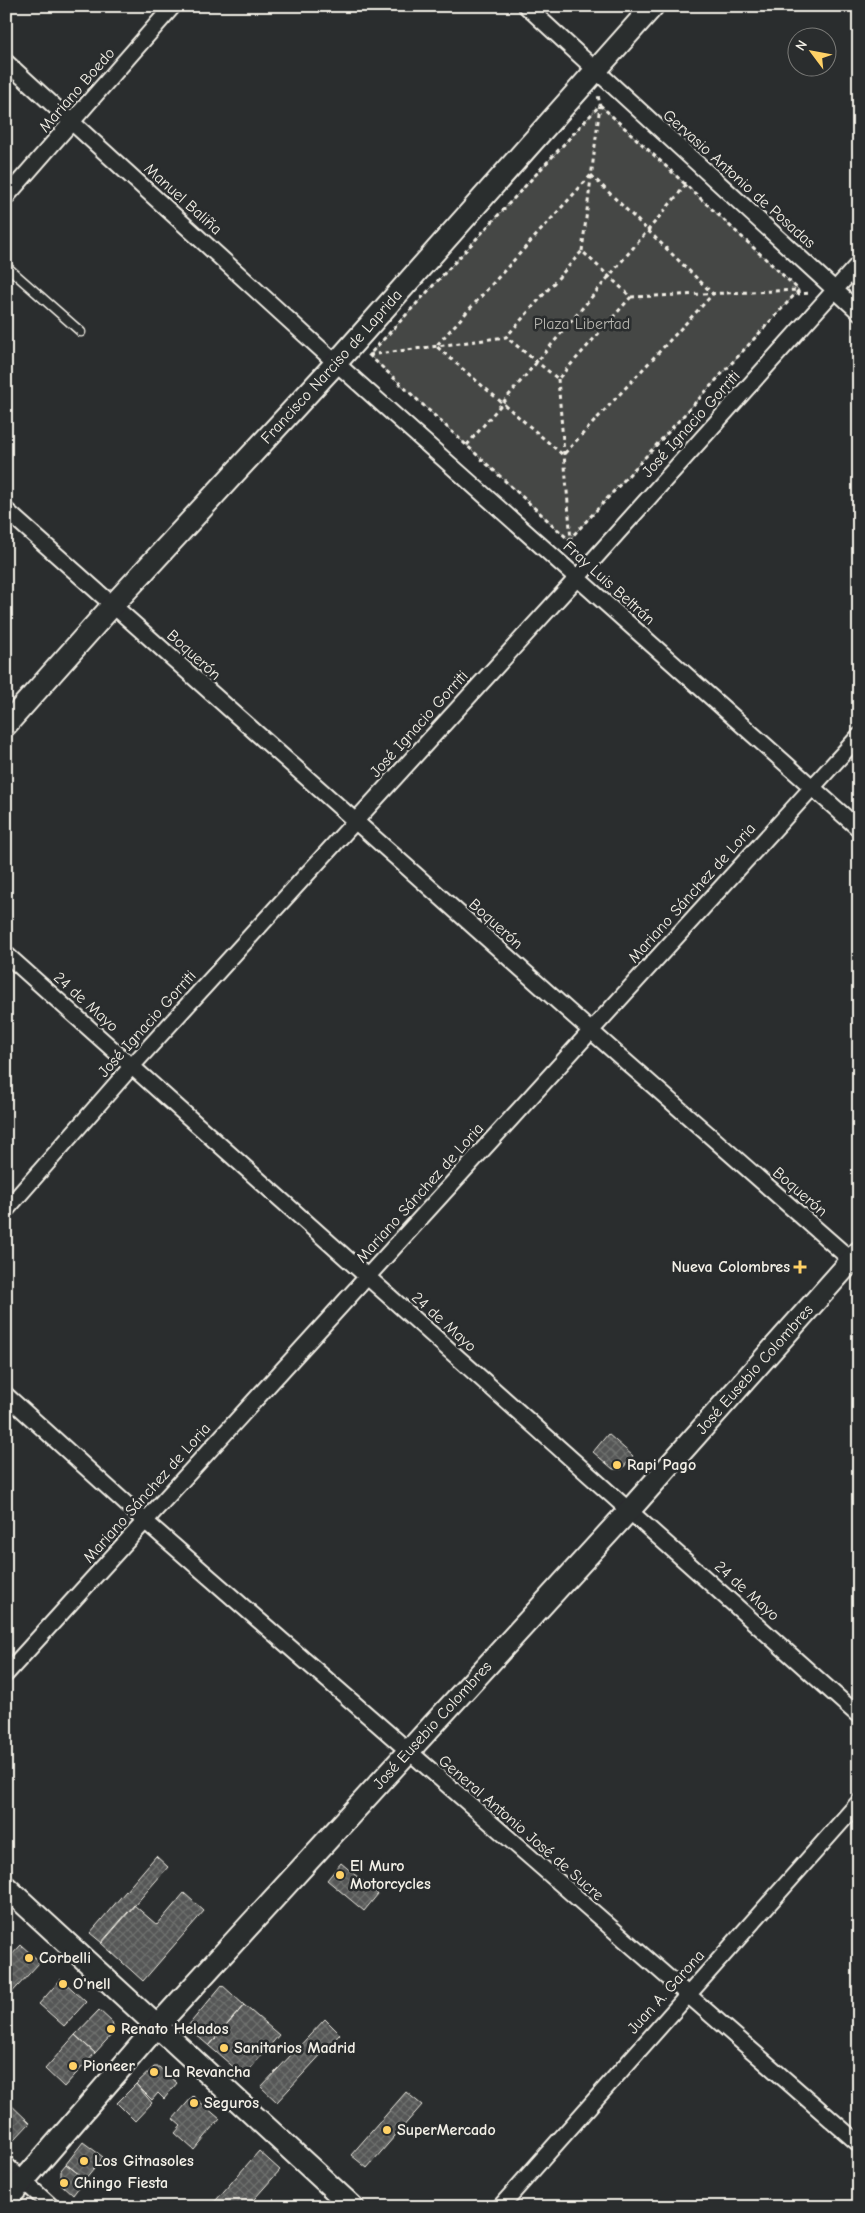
<svg xmlns="http://www.w3.org/2000/svg" width="865" height="2213" font-family="'Comic Neue',sans-serif">
	<defs>
		<pattern id="building-cross-hatch" width="8" height="8" patternUnits="userSpaceOnUse" patternTransform="scale(1.25)"><rect width="8" height="8" fill="#555756"/><path d="M0 0l8 8M0 8l8-8" fill="none" stroke="#6e706e"/></pattern>
	</defs>
	<rect width="100%" height="100%" fill="#2a2d2e"/>
	<filter id="ink" filterUnits="userSpaceOnUse"><feTurbulence type="fractalNoise" baseFrequency=".02" numOctaves="2"/><feDisplacementMap in="SourceGraphic" scale="10" xChannelSelector="R" yChannelSelector="G"/><feConvolveMatrix kernelMatrix="1 2 1 2 8 2 1 2 1" color-interpolation-filters="sRGB"/></filter>
	<g filter="url(#ink)">
		<!-- park -->
		<path fill="#444645" stroke="#9c9c96" d="M600 105 799 290 569 540 369 355Z"/>
		<!-- building -->
		<path fill="url(#building-cross-hatch)" stroke="#f4f1e8" d="M608 1434 633 1456 622 1469H613L593 1452Z
			M156 1856 168 1867 102 1943 90 1933Z
			M341 1863 378 1894 364 1911 327 1880Z
			M184 1893 204 1911 143 1981 101 1943 134 1905 157 1925Z
			M21 1945 40 1962 6 1999V1961Z
			M61 1979 86 2002 64 2026 39 2004Z
			M222 1985 244 2005 209 2046 187 2027Z
			M244 2005 279 2035 244 2076 209 2046Z
			M99 2010 112 2022 114 2032 95 2053 75 2035Z
			M325 2019 340 2034 277 2102 261 2087Z
			M75 2035 95 2053 64 2087 45 2069Z
			M154 2067H159L177 2083 164 2099 158 2093 152 2100 136 2084Z
			M136 2084 152 2103 135 2121 117 2103Z
			M406 2092 422 2105 367 2168 351 2155Z
			M193 2096 220 2119 194 2150 175 2133 181 2126 173 2119Z
			M6 2100 30 2123 14 2140 6 2139Z
			M83 2142 103 2157 85 2179 66 2164Z
			M259 2151 280 2170 247 2207H210Z
			M66 2164 85 2179 73 2195 61 2184V2170Z"/>
		<g fill="none" stroke-linecap="round" stroke-linejoin="round">
			<defs>
				<path id="lane" d="M6 266 81 332"/>
				<path id="street" d="M526 6 859 312
					M6 62 336 363 859 829
					M6 197 173 6
					M6 510 591 1031 858 1266
					M6 954 859 1716
					M6 1210 132 1066 577 578 859 263
					M6 1395 145 1521 859 2144
					M6 1674 859 736
					M6 2165 52 2207
					M500 2207 859 1802"/>
				<g id="secondary">
					<path id="s1" d="M6 725 112 606 336 363 653 6"/>
					<path d="M6 1887 353 2207"/>
					<path id="s2" d="M6 2201 158 2025 635 1504 859 1252"/>
				</g>
			</defs>
			<!-- lane casing -->
			<use href="#lane" stroke="#f4f1e8" stroke-width="11"/>
			<!-- street casing -->
			<use href="#street" stroke="#f4f1e8" stroke-width="19"/>
			<!-- secondary casing -->
			<use href="#secondary" stroke="#f4f1e8" stroke-width="25"/>
			<!-- path -->
			<path stroke="#f4f1e8" stroke-width="3" stroke-dasharray="4 4" stroke-linecap="butt" d="M600 105 799 290 569 540 369 355Z
				M591 175 713 294 563 455 436 346Z
				M582 251 600 105 598 95
				M796 294 812 293
				M631 297 799 290
				M369 355 506 337 582 251 631 297 558 379 506 337
				M558 379 572 553
				M467 445 686 185"/>
			<!-- lane -->
			<use href="#lane" stroke="#2a2d2e" stroke-width="8"/>
			<!-- street -->
			<use href="#street" stroke="#2a2d2e" stroke-width="15"/>
			<!-- secondary -->
			<use href="#secondary" stroke="#2a2d2e" stroke-width="21"/>
		</g>
	</g>
	<!-- markers -->
	<g fill="#ffd166" stroke="#2a2d2e" stroke-width="2">
		<path d="M797.5 1259.5h5v5h5v5h-5v5h-5v-5h-5v-5h5z"/>
		<circle cx="617" cy="1465" r="5"/>
		<circle cx="340" cy="1875" r="5"/>
		<circle cx="29" cy="1958" r="5"/>
		<circle cx="63" cy="1984" r="5"/>
		<circle cx="111" cy="2029" r="5"/>
		<circle cx="224" cy="2048" r="5"/>
		<circle cx="73" cy="2066" r="5"/>
		<circle cx="154" cy="2072" r="5"/>
		<circle cx="194" cy="2103" r="5"/>
		<circle cx="387" cy="2130" r="5"/>
		<circle cx="84" cy="2161" r="5"/>
		<circle cx="64" cy="2183" r="5"/>
	</g>
	<g text-anchor="middle" dominant-baseline="central" stroke-width="5" stroke-linejoin="round" paint-order="stroke">
		<!-- street labels -->
		<g font-size="16" fill="#f4f1e8" stroke="#2a2d2e">
			<text transform="translate(77 90) rotate(-49)">Mariano Boedo</text>
			<text transform="translate(739 179) rotate(42)">Gervasio Antonio de Posadas</text>
			<text transform="translate(183 199) rotate(42)">Manuel Baliña</text>
			<text stroke="none"><textPath href="#s1" startOffset="484">Francisco Narciso de Laprida</textPath></text>
			<text transform="translate(691 424) rotate(-48)">José Ignacio Gorriti</text>
			<text transform="translate(609 583) rotate(42)">Fray Luis Beltrán</text>
			<text transform="translate(194 655) rotate(42)">Boquerón</text>
			<text transform="translate(419 724) rotate(-48)">José Ignacio Gorriti</text>
			<text transform="translate(692 893) rotate(-48)">Mariano Sánchez de Loria</text>
			<text transform="translate(496 924) rotate(42)">Boquerón</text>
			<text transform="translate(86 1002) rotate(42)">24 de Mayo</text>
			<text transform="translate(147 1024) rotate(-48)">José Ignacio Gorriti</text>
			<text transform="translate(800 1192) rotate(41)">Boquerón</text>
			<text transform="translate(420 1193) rotate(-48)">Mariano Sánchez de Loria</text>
			<text transform="translate(444 1322) rotate(42)">24 de Mayo</text>
			<text stroke="none"><textPath href="#s2" startOffset="1119">José Eusebio Colombres</textPath></text>
			<text transform="translate(147 1493) rotate(-48)">Mariano Sánchez de Loria</text>
			<text transform="translate(747 1591) rotate(42)">24 de Mayo</text>
			<text stroke="none"><textPath href="#s2" startOffset="639">José Eusebio Colombres</textPath></text>
			<text transform="translate(521 1828) rotate(41)">General Antonio José de Sucre</text>
			<text transform="translate(666 1992) rotate(-48)">Juan A. Garona</text>
		</g>
		<!-- park labels -->
		<g font-size="16" fill="#b6b5af" stroke="#2a2d2e">
			<text x="582" y="324">Plaza Libertad</text>
		</g>
		<!-- poi labels -->
		<g font-size="16" font-weight="bold" fill="#f4f1e8" stroke="#2a2d2e" text-anchor="start">
			<text x="790" y="1267" text-anchor="end">Nueva Colombres</text>
			<text x="627" y="1465">Rapi Pago</text>
			<text x="350" y="1866">El Muro<tspan x="350" dy="18">Motorcycles</tspan></text>
			<text x="39" y="1958">Corbelli</text>
			<text x="73" y="1984">O'nell</text>
			<text x="121" y="2029">Renato Helados</text>
			<text x="234" y="2048">Sanitarios Madrid</text>
			<text x="83" y="2066">Pioneer</text>
			<text x="164" y="2072">La Revancha</text>
			<text x="204" y="2103">Seguros</text>
			<text x="397" y="2130">SuperMercado</text>
			<text x="94" y="2161">Los Gitnasoles</text>
			<text x="74" y="2183">Chingo Fiesta</text>
		</g>
	</g>
	<!-- margin -->
	<rect width="865" height="2213" fill="none" stroke="#2a2d2e" stroke-width="25"/>
	<rect x="12" y="12" width="840" height="2188" fill="none" stroke="#f4f1e8" stroke-width="2" filter="url(#ink)"/>
	<!-- north arrow -->
	<g transform="translate(812 52) rotate(302)"><circle r="24" fill="#2a2d2e" stroke="#7b7b78"/>
	<path d="M0-4L9 19L0 12L-9 19Z" fill="#ffd166"/>
	<text y="-8" font-size="14" font-weight="bold" text-anchor="middle" fill="#f4f1e8">N</text>
	</g>
</svg>
